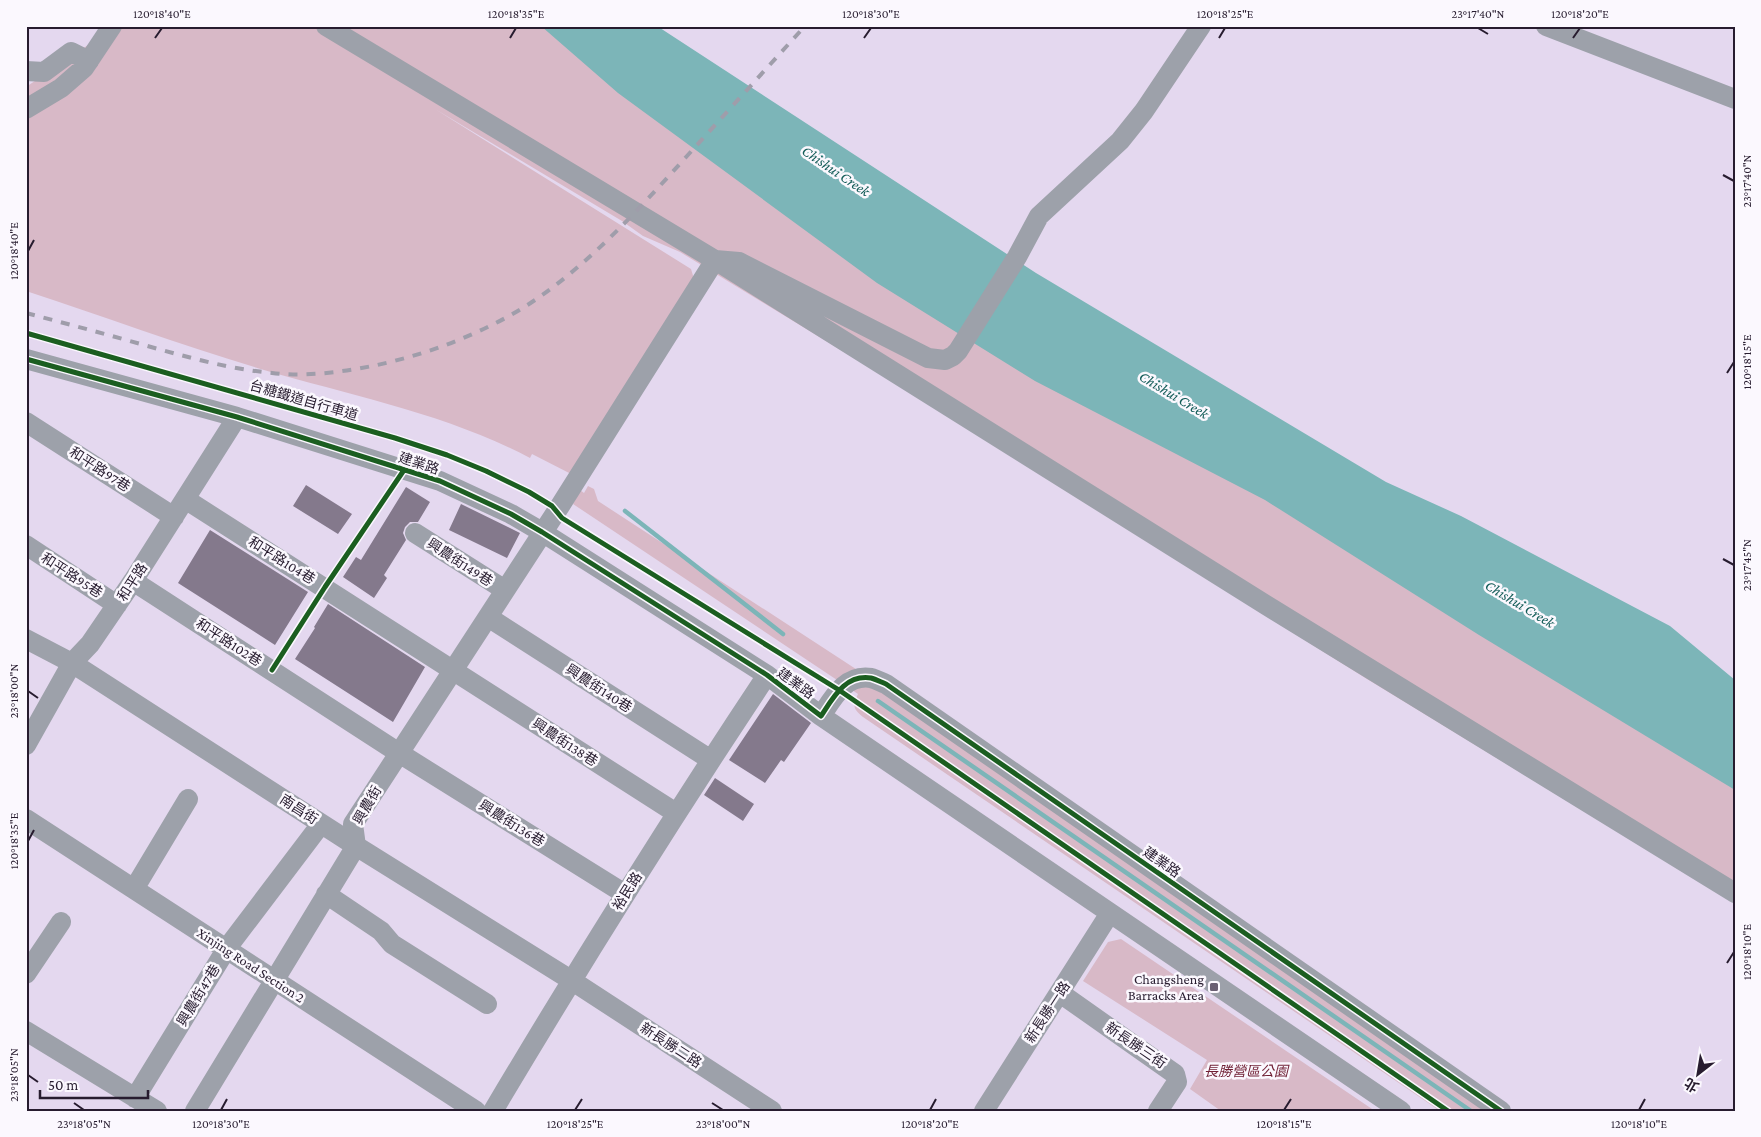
<svg xmlns="http://www.w3.org/2000/svg" width="1761" height="1137" font-family="'Crimson Pro','Noto Sans TC',serif">
	<rect width="100%" height="100%" fill="#e4d8ef"/>
	<!-- green -->
	<path fill="#d8b9c7" d="M116 26H582L1593 690 1735 778V903L1367 679 895 383 680 252 643 236 622 221 435 109 691 269 694 279 575 476 532 454 530 458C447 414 353 396 264 370 184 346 105 317 26 291V87Z
		M588 486 594 489 598 501 885 688 1498 1111H1440L863 717C852 708 853 705 858 694L573 504 580 490 584 493Z
		M1121 939 1375 1111H1221L1190 1089 1207 1060 1083 981 1108 942Z"/>
	<!-- water -->
	<path fill="#7cb5b8" d="M541 26H657L1036 273 1386 482 1461 516 1670 626 1735 680V790L1479 635 1265 500 1035 381 877 283 618 93Z"/>
	<g fill="none" stroke-linecap="round" stroke-linejoin="round">
		<!-- stream -->
		<path stroke="#7cb5b8" stroke-width="4.5" d="M625 511 783 634
			M878 701 1471 1111"/>
	</g>
	<!-- building -->
	<path fill="#84798c" d="M306 485 352 514 338 534 293 506Z
		M406 487 430 502 418 522H410L405 527 403 533 406 540 384 575 387 578 374 598 343 577 356 557 361 560Z
		M461 504 520 533 507 558 449 530Z
		M210 530 308 592 275 645 178 583Z
		M328 604 425 667 393 722 295 659 315 628 314 627Z
		M773 694 811 723 784 762 781 760 765 783 729 760Z
		M715 778 754 804 743 821 704 795Z"/>
	<g fill="none" stroke-linecap="round" stroke-linejoin="round">
		<!-- minor -->
		<path stroke="#9da1aa" stroke-width="20" d="M326 26 715 260 1266 605 1735 893
			M1546 26 1735 99
			M26 71 44 72 71 52 89 61
			M26 109 61 88 84 68 112 26
			M26 359 237 417 440 481 511 514 542 532 767 675 821 716 1401 1111
			M26 422 174 517
			M185 499 676 813
			M415 533 505 590
			M26 545 117 605
			M133 581 399 753 625 894
			M488 617 711 760
			M26 639 72 663 356 846 571 980 772 1111
			M821 716C833 698 845 674 871 678 875 679 881 682 886 684L1501 1111
			M26 745 72 663 90 644 133 581 237 417
			M26 819 476 1111
			M134 889 188 799
			M326 894 381 931 392 944 487 1004
			M26 974 61 922
			M1060 993 1175 1074 1177 1082 1158 1111
			M26 1031 157 1111
			M135 1098 227 948 321 824
			M195 1111 356 846 353 824 560 506 715 260 739 262 928 358 945 360 953 356 958 351 1017 257 1039 216 1120 141 1144 111 1201 26
			M493 1111C581 963 672 818 767 675
			M984 1111 1110 913"/>
		<!-- rail -->
		<path stroke="#9f9daa" stroke-width="4" stroke-dasharray="9 9" stroke-linecap="butt" d="M26 313C68 324 109 335 151 347 191 358 230 369 272 373 307 377 343 372 377 365 428 354 481 334 526 306 588 266 638 210 687 156 726 113 766 69 805 26"/>
		<defs>
			<path id="cycleway" d="M26 333 395 438 447 455 486 471 529 492 552 506 562 518 839 690 1448 1111
				M26 359 237 417 440 481 511 514 542 532 767 675 821 716C833 698 845 674 871 678 875 679 881 682 886 684L1501 1111
				M272 670 325 587 404 470"/>
		</defs>
		<!-- cycleway casing -->
		<use href="#cycleway" stroke="#fbf8fe" stroke-width="8"/>
		<!-- cycleway -->
		<use href="#cycleway" stroke="#1b5e20" stroke-width="5"/>
	</g>
	<!-- ticks -->
	<path fill="none" stroke="#271c2f" stroke-width="2" d="M1478 28 1488 34M155 38 162 28M510 38 516 28M864 38 871 28M1219 38 1225 28M1573 38 1580 28M1723 175 1734 181M28 251 34 240M1727 373 1734 362M1723 559 1734 565M28 691 38 698M28 841 34 830M1727 963 1734 952M28 1075 38 1082M74 1103 84 1110M712 1103 723 1110M221 1110 227 1099M575 1110 582 1099M930 1110 936 1099M1284 1110 1291 1099M1639 1110 1645 1099"/>
	<!-- markers -->
	<rect fill="#695e72" stroke="#fbf8fe" stroke-width="2" x="1209" y="982" width="10" height="10" rx="2.5"/>
	<g text-anchor="middle" dominant-baseline="central" stroke-width="5" stroke-linejoin="round" paint-order="stroke">
		<!-- street labels -->
		<g font-size="14" fill="#271c2f" stroke="#fbf8fe">
			<text transform="translate(304 400) rotate(16)">台糖鐵道自行車道</text>
			<text transform="translate(419 463) rotate(18)">建業路</text>
			<text transform="translate(100 469) rotate(33)">和平路97巷</text>
			<text transform="translate(282 560) rotate(32)">和平路104巷</text>
			<text transform="translate(460 562) rotate(33)">興農街149巷</text>
			<text transform="translate(72 575) rotate(33)">和平路95巷</text>
			<text transform="translate(132 582) rotate(-57)">和平路</text>
			<text transform="translate(229 642) rotate(33)">和平路102巷</text>
			<text transform="translate(796 683) rotate(36)">建業路</text>
			<text transform="translate(599 688) rotate(33)">興農街140巷</text>
			<text transform="translate(565 742) rotate(33)">興農街138巷</text>
			<text transform="translate(367 805) rotate(-60)">興農街</text>
			<text transform="translate(299 809) rotate(33)">南昌街</text>
			<text transform="translate(512 823) rotate(32)">興農街136巷</text>
			<text transform="translate(1162 862) rotate(35)">建業路</text>
			<text transform="translate(627 891) rotate(-58)">裕民路</text>
			<text transform="translate(251 965) rotate(33)">Xinjing Road Section 2</text>
			<text transform="translate(198 995) rotate(-59)">興農街47巷</text>
			<text transform="translate(1047 1012) rotate(-57)">新長勝一路</text>
			<text transform="translate(671 1045) rotate(33)">新長勝二路</text>
			<text transform="translate(1136 1045) rotate(34)">新長勝三街</text>
		</g>
		<!-- poi labels -->
		<g font-size="14" fill="#271c2f" stroke="#fbf8fe" text-anchor="end">
			<text x="1204" y="979">Changsheng<tspan x="1204" dy="16">Barracks Area</tspan></text>
		</g>
		<!-- park labels -->
		<g font-size="14" font-style="italic" fill="#6f1e33" stroke="#fbf8fe">
			<text x="1246" y="1071">長勝營區公園</text>
		</g>
		<!-- water labels -->
		<g font-size="15" font-style="italic" fill="#135c58" stroke="#fbf8fe">
			<text transform="translate(836 171) rotate(34)">Chishui Creek</text>
			<text transform="translate(1174 395) rotate(31)">Chishui Creek</text>
			<text transform="translate(1520 604) rotate(31)">Chishui Creek</text>
		</g>
	</g>
	<!-- border -->
	<rect width="1761" height="1137" fill="none" stroke="#fbf8fe" stroke-width="55"/>
	<!-- north arrow -->
	<g transform="translate(1698 1074) rotate(211)" stroke="#fbf8fe" stroke-width="4" paint-order="stroke">
	<path d="M0-4L9 19L0 12L-9 19Z" fill="#271c2f"/>
	<text y="-8" font-size="14" font-weight="bold" text-anchor="middle" fill="#271c2f">北</text>
	</g>
	<!-- scale -->
	<path d="M40 1090v8h108v-8" fill="none" stroke="#271c2f" stroke-width="2.5"/>
	<text x="48" y="1090" font-size="15" fill="#271c2f" stroke="#fbf8fe" stroke-width="4" paint-order="stroke">50 m</text>
	<rect x="28" y="28" width="1706" height="1082" fill="none" stroke="#271c2f" stroke-width="2"/>
	<g font-size="12" text-anchor="middle" fill="#271c2f">
		<text x="162" y="18">120°18'40"E</text>
		<text x="516" y="18">120°18'35"E</text>
		<text x="871" y="18">120°18'30"E</text>
		<text x="1225" y="18">120°18'25"E</text>
		<text x="1478" y="18">23°17'40"N</text>
		<text x="1580" y="18">120°18'20"E</text>
		<text transform="translate(1747 181) rotate(-90)" y="4">23°17'40"N</text>
		<text transform="translate(14 251) rotate(-90)" y="4">120°18'40"E</text>
		<text transform="translate(1747 362) rotate(-90)" y="4">120°18'15"E</text>
		<text transform="translate(1747 565) rotate(-90)" y="4">23°17'45"N</text>
		<text transform="translate(14 691) rotate(-90)" y="4">23°18'00"N</text>
		<text transform="translate(14 841) rotate(-90)" y="4">120°18'35"E</text>
		<text transform="translate(1747 952) rotate(-90)" y="4">120°18'10"E</text>
		<text transform="translate(14 1075) rotate(-90)" y="4">23°18'05"N</text>
		<text x="84" y="1128">23°18'05"N</text>
		<text x="221" y="1128">120°18'30"E</text>
		<text x="575" y="1128">120°18'25"E</text>
		<text x="723" y="1128">23°18'00"N</text>
		<text x="930" y="1128">120°18'20"E</text>
		<text x="1284" y="1128">120°18'15"E</text>
		<text x="1639" y="1128">120°18'10"E</text>
	</g>
</svg>
